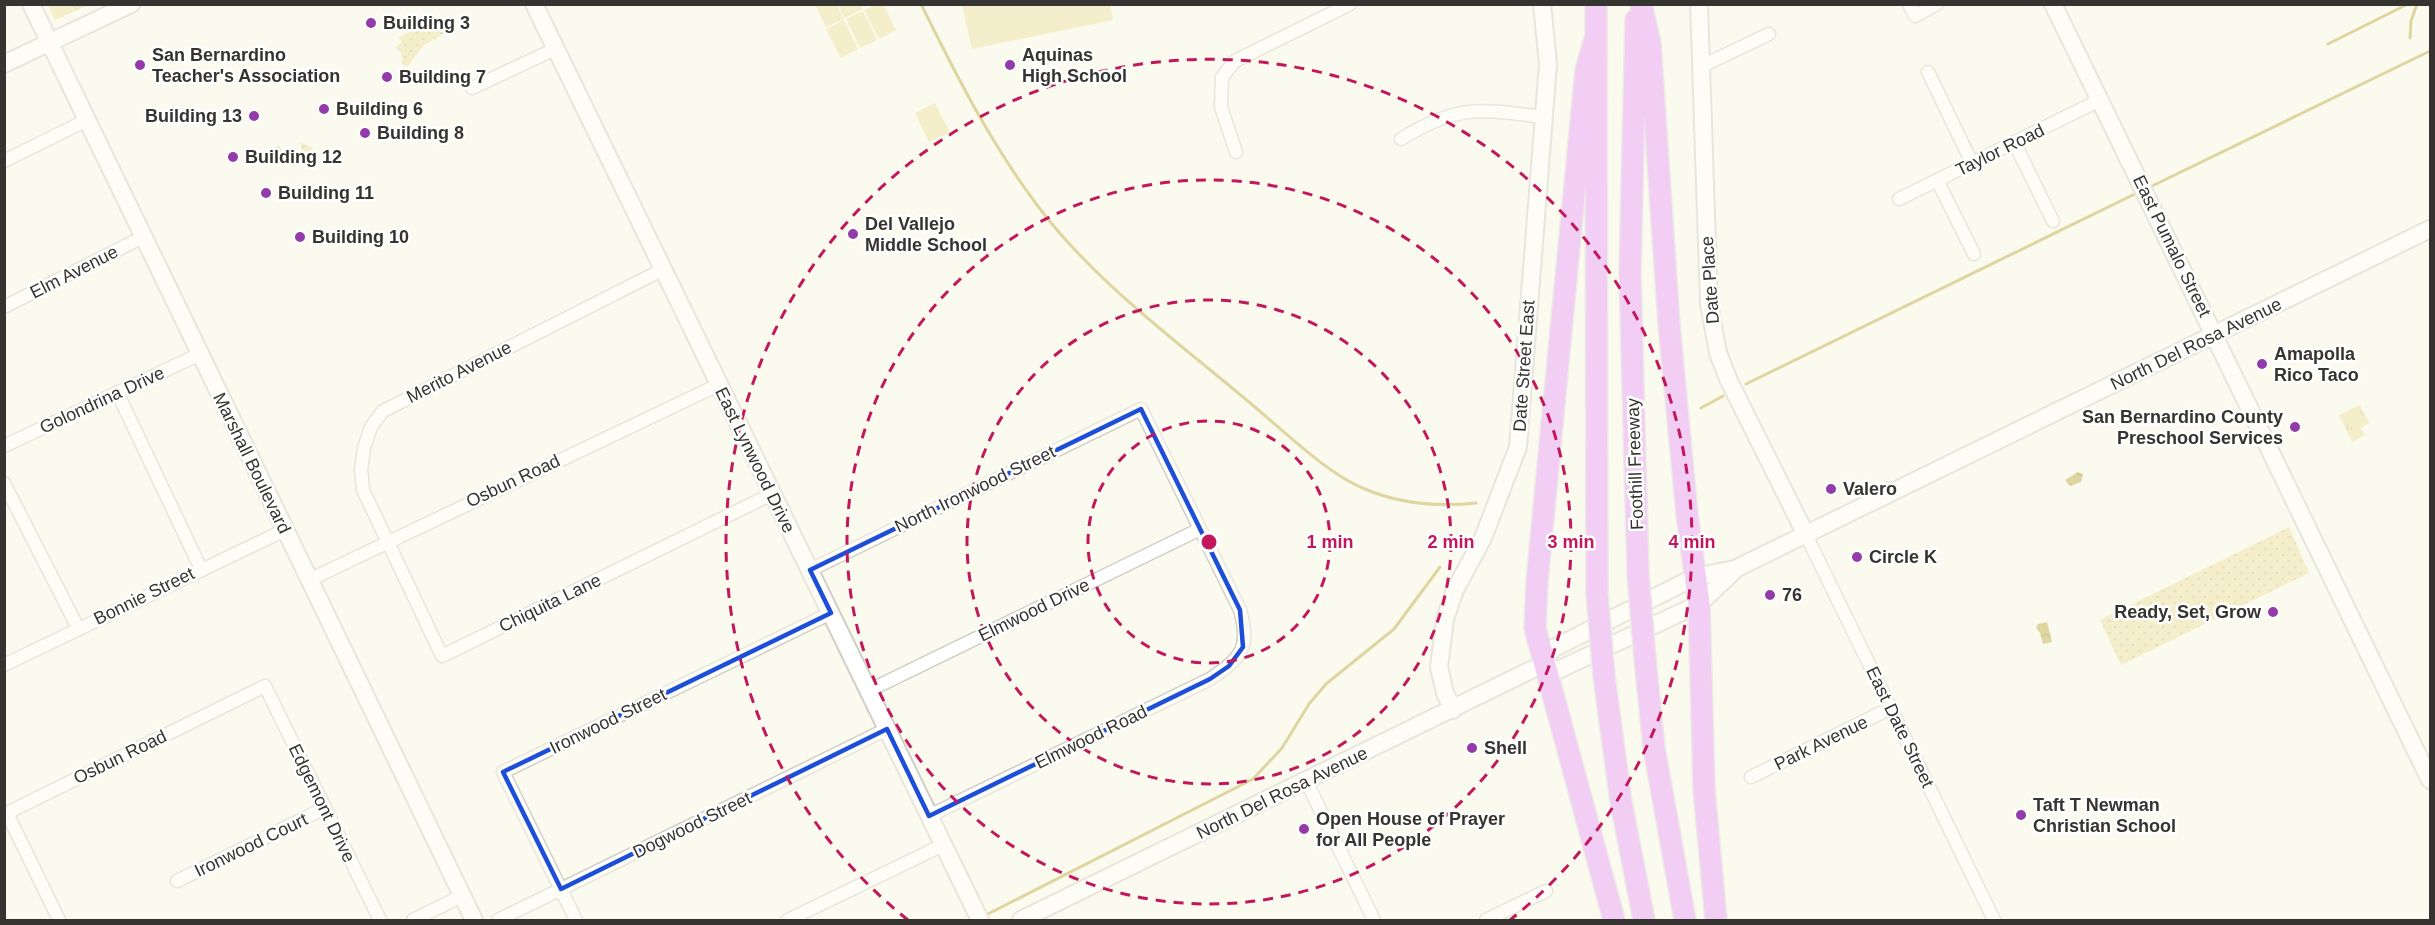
<svg xmlns="http://www.w3.org/2000/svg" width="2435" height="925" font-family="Helvetica,sans-serif">
	<defs>
		<pattern id="grass-dots" width="8" height="8" patternUnits="userSpaceOnUse" patternTransform="scale(1.5)"><rect width="8" height="8" fill="#ece09f"/><path d="M2 2h.1M6 6h.1" fill="none" stroke="#cbc189" stroke-width="1.8" stroke-linecap="round"/></pattern>
		<pattern id="park-tufts" width="24" height="20" patternUnits="userSpaceOnUse" patternTransform="scale(1.5)"><rect width="24" height="20" fill="#ece09f"/><path d="M3 7l-1-3M5 7V3M7 7l1-3M15 17l-1-3M17 17v-4M19 17l1-3" fill="none" stroke="#cbc189"/></pattern>
		<pattern id="water-waves" width="16" height="10" patternUnits="userSpaceOnUse" patternTransform="scale(1.5)"><rect width="16" height="10" fill="#bca843"/><path d="M0 5q4-4 8 0t8 0" fill="none" stroke="#9a8a38"/></pattern>
	</defs>
	<rect width="100%" height="100%" fill="#fbfaef"/>
	<!-- grass -->
	<path fill="url(#grass-dots)" d="M440 16 447 32 423 46 407 67 402 64 401 52 395 47 402 43 399 37Z
		M300 142 313 148 311 160 293 167 290 161 303 155Z
		M2289 527 2309 573 2121 665 2100 620Z"/>
	<!-- park -->
	<path fill="url(#park-tufts)" d="M48 5H88L55 20Z
		M2360 405 2369 423 2361 428 2365 435 2352 442 2339 415Z"/>
	<!-- pitch -->
	<path fill="#ece09f" d="M815 5H837L844 19 826 27Z
		M838 5H860L863 9 845 18Z
		M875 5H884L896 30 879 39 864 10Z
		M962 5H1110L1113 20 972 49Z
		M863 11 877 40 860 48 846 19Z
		M844 20 858 49 841 58 826 29Z
		M935 103 950 132 929 142 915 113Z"/>
	<!-- water -->
	<path fill="url(#water-waves)" d="M279 146 284 156 264 166 259 156Z
		M2078 472 2083 474 2081 482 2070 486 2065 480Z
		M2047 622 2052 642 2043 644 2040 633 2036 628 2038 624Z"/>
	<g fill="none" stroke-linecap="round" stroke-linejoin="round">
		<!-- stream -->
		<path stroke="#bca843" stroke-width="3" d="M921 4C956 75 990 142 1037 205 1096 284 1181 344 1256 408 1286 433 1329 475 1365 489 1400 504 1438 507 1476 503
			M2410 38 2411 21 2417 4
			M2328 44 2408 4
			M2150 187 2430 51
			M1746 384 2137 193
			M1701 408 1723 396
			M984 916 1253 779 1282 748 1309 704 1326 684 1394 629 1440 567"/>
		<defs>
			<path id="street" d="M1909 4 1915 16 1937 4
				M1700 67 1769 34
				M1928 72 1972 163
				M472 88 555 49
				M1401 139C1457 104 1481 109 1543 117
				M2014 142 2053 221
				M1236 152 1221 107 1222 77 1235 61 1350 4
				M4 161 87 120
				M1937 180 1974 254
				M1899 199 2100 100
				M662 270 383 411 371 427 364 448 361 469 363 490 442 656 772 494
				M4 307 143 237
				M117 392 201 569
				M4 446 200 354
				M4 483 78 628
				M1806 535 1994 920
				M810 570 1141 409 1240 610C1251 648 1241 658 1210 679L929 816
				M309 580 718 385
				M4 665 285 530
				M868 691 1200 529
				M1751 777 1891 708
				M1306 781 1374 920
				M177 881 325 808
				M59 920 7 813 265 686 380 920
				M413 920 462 896
				M498 920 887 729
				M576 920 503 772 831 613
				M788 920 943 845
				M1486 920 1546 891"/>
			<path id="secondary" d="M31 4 474 920
				M534 4 980 920
				M1699 4 1709 304 1718 353 1729 381 1806 535
				M2053 4 2430 780
				M4 64 131 4
				M1543 664 1558 670 1699 604 1735 570
				M1453 710 1445 693 1439 667 1445 619 1455 590 1483 538 1518 447 1548 64 1542 4
				M1021 920 1543 664 1552 649 1695 577 1735 569 2430 229"/>
			<path id="highway" d="M1596 4 1597 594
				M1641 4 1650 43 1669 324 1687 514 1699 604 1704 789 1716 920
				M1636 20 1630 273 1638 574
				M1596 36 1586 70 1537 581 1535 628 1614 920
				M1645 659 1654 748 1685 920
				M1604 676 1621 802 1644 920"/>
		</defs>
		<!-- street casing -->
		<use href="#street" stroke="#d1cfc5" stroke-width="15"/>
		<!-- secondary casing -->
		<use href="#secondary" stroke="#d1cfc5" stroke-width="20"/>
		<!-- highway casing -->
		<use href="#highway" stroke="#dbdada" stroke-width="24"/>
		<!-- street -->
		<use href="#street" stroke="#fff" stroke-width="12"/>
		<!-- secondary -->
		<use href="#secondary" stroke="#fff" stroke-width="16"/>
		<!-- highway -->
		<use href="#highway" stroke="#e697fb" stroke-width="21"/>
		<defs>
			<path id="highway-bridge" d="M1638 574 1645 659
				M1597 594 1604 676"/>
		</defs>
		<!-- highway-bridge casing -->
		<use href="#highway-bridge" stroke="#dbdada" stroke-width="24" stroke-linecap="butt"/>
		<!-- highway-bridge -->
		<use href="#highway-bridge" stroke="#e697fb" stroke-width="21"/>
	</g>
	<!-- marked area -->
	<path d="M0 0H2435V925H0ZM1141 409 1240 610 1243 647 1229 666 1210 679 929 816 887 729 561 889 503 772 831 613 810 570Z" fill="#fbfaef" fill-opacity=".55" fill-rule="evenodd"/>
	<path fill="none" stroke="#1d4ed8" stroke-width="4.5" stroke-linejoin="round" d="M1141 409 1240 610 1243 647 1229 666 1210 679 929 816 887 729 561 889 503 772 831 613 810 570Z"/>
	<!-- distance rings -->
	<g fill="none" stroke="#c2185b" stroke-width="3" stroke-dasharray="10 8">
		<circle cx="1209" cy="542" r="121"/>
		<circle cx="1209" cy="542" r="242"/>
		<circle cx="1209" cy="542" r="362"/>
		<path d="M908 920A483 483 0 1 1 1510 920"/>
	</g>
	<!-- markers -->
	<g fill="#933ca9" stroke="#fff" stroke-width="2">
		<circle cx="371" cy="23" r="6"/>
		<circle cx="140" cy="65" r="6"/>
		<circle cx="1010" cy="65" r="6"/>
		<circle cx="387" cy="77" r="6"/>
		<circle cx="324" cy="109" r="6"/>
		<circle cx="254" cy="116" r="6"/>
		<circle cx="365" cy="133" r="6"/>
		<circle cx="233" cy="157" r="6"/>
		<circle cx="266" cy="193" r="6"/>
		<circle cx="853" cy="234" r="6"/>
		<circle cx="300" cy="237" r="6"/>
		<circle cx="2262" cy="364" r="6"/>
		<circle cx="2295" cy="427" r="6"/>
		<circle cx="1831" cy="489" r="6"/>
		<circle cx="1857" cy="557" r="6"/>
		<circle cx="1770" cy="595" r="6"/>
		<circle cx="2273" cy="612" r="6"/>
		<circle cx="1472" cy="748" r="6"/>
		<circle cx="2021" cy="815" r="6"/>
		<circle cx="1304" cy="829" r="6"/>
	</g>
	<g text-anchor="middle" dominant-baseline="central" stroke-width="5" stroke-linejoin="round" paint-order="stroke">
		<!-- poi labels -->
		<g font-size="18" font-weight="bold" fill="#353430" stroke="#fff" text-anchor="start">
			<text x="383" y="23">Building 3</text>
			<text x="152" y="55">San Bernardino<tspan x="152" dy="21">Teacher's Association</tspan></text>
			<text x="1022" y="55">Aquinas<tspan x="1022" dy="21">High School</tspan></text>
			<text x="399" y="77">Building 7</text>
			<text x="336" y="109">Building 6</text>
			<text x="242" y="116" text-anchor="end">Building 13</text>
			<text x="377" y="133">Building 8</text>
			<text x="245" y="157">Building 12</text>
			<text x="278" y="193">Building 11</text>
			<text x="865" y="224">Del Vallejo<tspan x="865" dy="21">Middle School</tspan></text>
			<text x="312" y="237">Building 10</text>
			<text x="2274" y="354">Amapolla<tspan x="2274" dy="21">Rico Taco</tspan></text>
			<text x="2283" y="417" text-anchor="end">San Bernardino County<tspan x="2283" dy="21">Preschool Services</tspan></text>
			<text x="1843" y="489">Valero</text>
			<text x="1869" y="557">Circle K</text>
			<text x="1782" y="595">76</text>
			<text x="2261" y="612" text-anchor="end">Ready, Set, Grow</text>
			<text x="1484" y="748">Shell</text>
			<text x="2033" y="805">Taft T Newman<tspan x="2033" dy="21">Christian School</tspan></text>
			<text x="1316" y="819">Open House of Prayer<tspan x="1316" dy="21">for All People</tspan></text>
		</g>
		<!-- street labels -->
		<g font-size="18" fill="#353430" stroke="#fff">
			<text transform="translate(2000 150) rotate(-26)">Taylor Road</text>
			<text transform="translate(2172 246) rotate(64)">East Pumalo Street</text>
			<text transform="translate(74 272) rotate(-27)">Elm Avenue</text>
			<text transform="translate(1710 280) rotate(-94)">Date Place</text>
			<text transform="translate(2196 344) rotate(-26)">North Del Rosa Avenue</text>
			<text transform="translate(1524 366) rotate(-86)">Date Street East</text>
			<text transform="translate(459 372) rotate(-27)">Merito Avenue</text>
			<text transform="translate(102 400) rotate(-25)">Golondrina Drive</text>
			<text transform="translate(755 460) rotate(64)">East Lynwood Drive</text>
			<text transform="translate(252 463) rotate(64)">Marshall Boulevard</text>
			<text transform="translate(1635 464) rotate(-92)">Foothill Freeway</text>
			<text transform="translate(513 481) rotate(-25)">Osbun Road</text>
			<text transform="translate(975 489) rotate(-26)">North Ironwood Street</text>
			<text transform="translate(144 596) rotate(-26)">Bonnie Street</text>
			<text transform="translate(550 603) rotate(-26)">Chiquita Lane</text>
			<text transform="translate(1034 610) rotate(-26)">Elmwood Drive</text>
			<text transform="translate(608 721) rotate(-26)">Ironwood Street</text>
			<text transform="translate(1900 727) rotate(64)">East Date Street</text>
			<text transform="translate(1091 737) rotate(-26)">Elmwood Road</text>
			<text transform="translate(1821 743) rotate(-26)">Park Avenue</text>
			<text transform="translate(120 757) rotate(-26)">Osbun Road</text>
			<text transform="translate(1282 793) rotate(-26)">North Del Rosa Avenue</text>
			<text transform="translate(322 803) rotate(64)">Edgemont Drive</text>
			<text transform="translate(692 825) rotate(-26)">Dogwood Street</text>
			<text transform="translate(251 845) rotate(-26)">Ironwood Court</text>
		</g>
	</g>
	<circle cx="1209" cy="542" r="9" fill="#c2185b" stroke="#fff" stroke-width="3"/>
	<g font-size="18" text-anchor="middle" font-weight="bold" fill="#c2185b" stroke="#fff" stroke-width="5" stroke-linejoin="round" paint-order="stroke">
		<text x="1330" y="548">1 min</text>
		<text x="1451" y="548">2 min</text>
		<text x="1571" y="548">3 min</text>
		<text x="1692" y="548">4 min</text>
	</g>
	<!-- border -->
	<rect width="2435" height="925" fill="none" stroke="#353430" stroke-width="12"/>
</svg>
